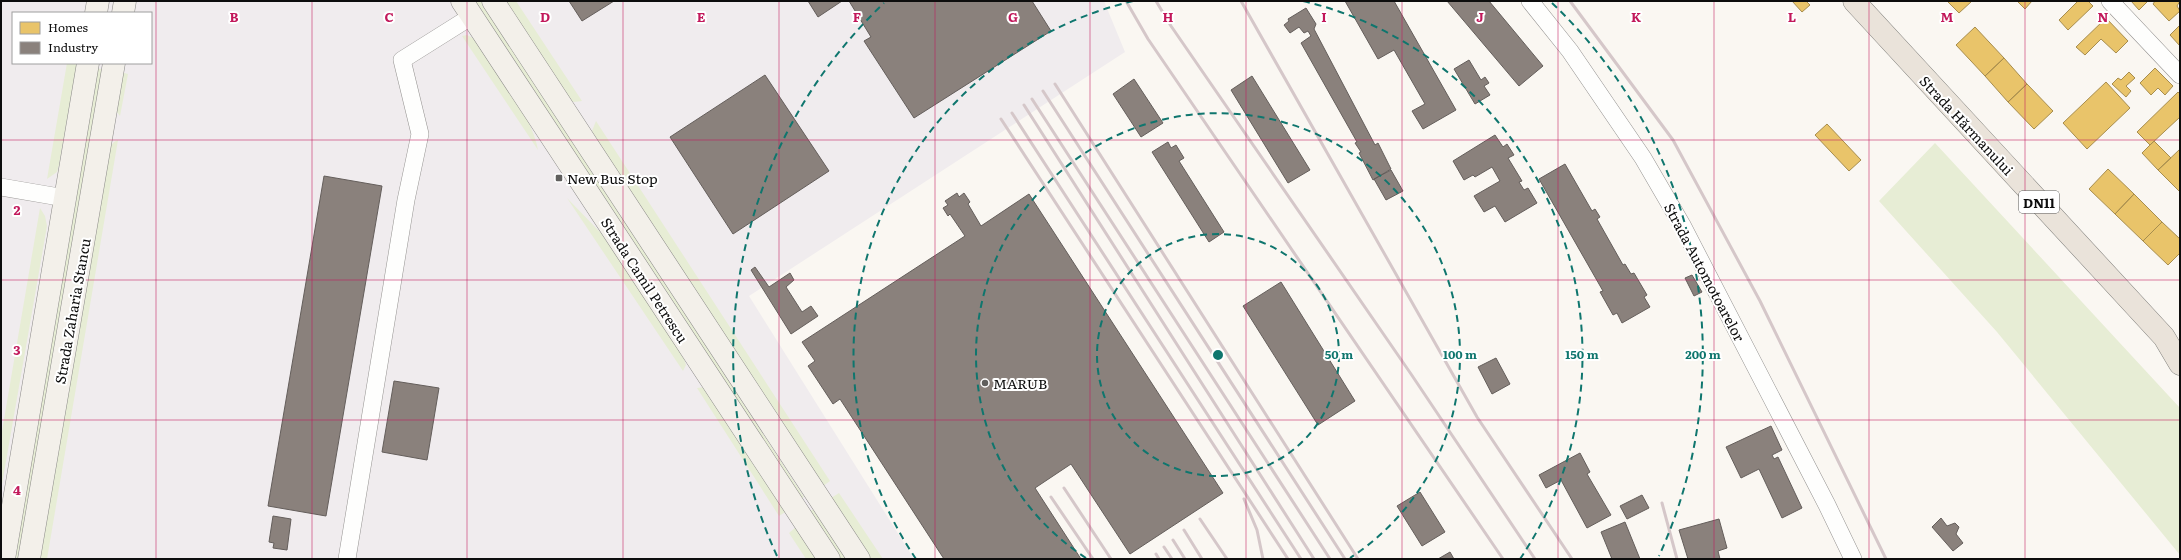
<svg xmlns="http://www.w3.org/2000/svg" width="2181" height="560" font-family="Literata,serif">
	<rect width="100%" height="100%" fill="#faf7f2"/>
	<!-- industrial -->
	<path fill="#f0ecee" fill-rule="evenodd" d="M1 1H1104L1125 52 749 296 914 559H1ZM13 13H151V63H13Z"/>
	<!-- green -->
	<path fill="#e7edd5" d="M472 1H482L804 497 798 501Z
		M499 1H516L582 101 574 102 564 99Z
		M467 35 473 38C494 69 532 114 538 150L462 36Z
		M67 63H77L59 165 57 172 47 179Z
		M96 68 105 70 21 559H12Z
		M117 71 128 74 120 116 116 111Z
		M596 121 830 481 819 489 593 141 592 131Z
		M118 140 47 559H38L109 148 114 142Z
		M1935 143 2180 408V555L1997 332 1879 201Z
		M567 198 601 233 682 352 686 365 683 371Z
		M40 208 45 216 47 226 1 490V437Z
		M705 387 787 511 779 516 697 388Z
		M839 493 883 559H868L828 500Z
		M815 508 850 559H841L809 512Z
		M796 527 818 559H806L789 533Z"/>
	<!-- homes -->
	<path fill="#e9c46a" stroke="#a78d4e" d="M1792 1H1806L1810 5 1802 12Z
		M1947 1H1972L1959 13Z
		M2017 1H2032L2025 9Z
		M2078 1H2088L2093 6 2068 30 2059 20Z
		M2131 1H2148L2139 10Z
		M2155 1H2180L2177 6 2180 11 2169 21 2153 4Z
		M2106 18 2128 41 2116 53 2101 39 2085 55 2076 47Z
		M2180 25V46L2170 35Z
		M1975 27 2004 58 1985 76 1956 45Z
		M2004 58 2027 84 2008 102 1985 76Z
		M2155 68 2173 86 2165 95 2158 88 2151 95 2140 83Z
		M2129 72 2135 78 2126 86 2131 91 2126 97 2112 84 2118 78 2121 80Z
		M2106 82 2130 108 2087 149 2063 123Z
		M2027 84 2053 111 2034 129 2008 102Z
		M2178 92 2180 94V117L2150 145 2137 132Z
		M1827 124 1861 160 1849 171 1815 135Z
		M2154 141 2171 158 2158 170 2142 153Z
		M2180 149V192L2158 170Z
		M2108 169 2134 194 2115 214 2089 189Z
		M2134 194 2162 222 2143 241 2115 214Z
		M2162 222 2180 239V253L2168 265 2143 241Z"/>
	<!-- industry -->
	<path fill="#8a817c" stroke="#645e5b" d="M569 1H614L582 21Z
		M808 1H842L818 17Z
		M849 1H1032L1051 31 914 118 864 41 871 37Z
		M1345 1H1394L1456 110 1423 129 1412 111 1425 104 1394 50 1378 59Z
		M1447 1H1489L1543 66 1519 86Z
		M1306 8 1316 24 1314 29 1375 145 1378 143 1391 169 1373 180 1359 153 1361 152 1355 143 1357 142 1301 43 1311 36 1308 31 1304 33 1299 27 1290 33 1284 25 1289 21 1288 19Z
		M1469 60 1481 80 1485 77 1489 83 1484 86 1490 95 1475 104 1454 69Z
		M765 75 829 171 733 234 670 137Z
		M1252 76 1310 170 1288 183 1231 90Z
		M1134 79 1163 123 1141 137 1113 94Z
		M1495 135 1503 147 1507 144 1514 155 1508 158 1522 181 1519 182 1524 190 1528 188 1537 203 1505 222 1495 206 1484 212 1474 196 1500 181 1492 167 1475 177 1473 175 1464 180 1453 161Z
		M1168 142 1171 148 1176 145 1184 158 1179 161 1224 232 1209 242 1152 152Z
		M1565 164 1592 211 1595 209 1600 217 1597 219 1623 265 1625 264 1631 274 1634 273 1647 295 1644 297 1650 307 1622 323 1617 313 1613 315 1600 292 1603 291 1539 179Z
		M1391 170 1403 191 1386 200 1374 179Z
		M324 176 382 186 326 516 268 506Z
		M957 193 959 197 964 193 970 202 968 204 981 226 1029 194 1223 493 1130 554 1071 464 1035 488 1081 559H944L840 399 833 404 808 366 815 361 802 342 965 236 950 214 948 216 943 208 948 205 945 201Z
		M755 267 769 287 790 273 794 280 786 287 802 312 811 306 818 316 791 334 751 270Z
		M1692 275 1702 292 1694 296 1685 278Z
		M1281 282 1355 401 1318 425 1243 306Z
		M1496 358 1510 384 1492 394 1478 367Z
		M394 381 439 388 427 460 382 452Z
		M1771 426 1782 450 1772 455 1774 459 1778 457 1802 508 1782 518 1759 469 1741 478 1726 447Z
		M1580 453 1590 472 1587 474 1611 515 1587 528 1561 480 1546 488 1539 475Z
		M1420 492 1445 532 1422 546 1397 506Z
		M1642 495 1649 508 1627 519 1620 506Z
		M273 516 291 519 287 550 273 548 274 543 269 542Z
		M1941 518 1947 526 1955 523 1959 527 1956 534 1963 543 1953 551 1932 527Z
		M1719 519 1727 548 1718 551 1720 559H1688L1679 530Z
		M1625 522 1640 559H1612L1601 532Z
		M1450 552 1454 559H1438Z"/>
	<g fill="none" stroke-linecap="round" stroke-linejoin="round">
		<defs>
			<path id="street" d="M1530 1 1570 51 1643 158 1682 225 1827 505 1853 559
				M2110 1 2180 75
				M1 187 65 198
				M347 559 406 200 420 134 402 60 472 16"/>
			<path id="secondary" d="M462 1 829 559
				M493 1 859 559
				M96 13 98 1
				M123 13 125 1
				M4 559 88 63
				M29 559 114 63"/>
			<path id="primary" d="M1854 1 2164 337 2180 364"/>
		</defs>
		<!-- street casing -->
		<use href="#street" stroke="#949290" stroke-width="18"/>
		<!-- secondary casing -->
		<use href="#secondary" stroke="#8a8987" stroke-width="23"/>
		<!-- primary casing -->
		<use href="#primary" stroke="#81807d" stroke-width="23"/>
		<!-- street -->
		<use href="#street" stroke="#fefefd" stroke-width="17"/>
		<!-- secondary -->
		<use href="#secondary" stroke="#f3f0ea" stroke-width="22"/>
		<!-- primary -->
		<use href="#primary" stroke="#eae3da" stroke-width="22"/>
		<!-- rail -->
		<path stroke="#d5c7c9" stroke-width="3" d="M1126 1 1148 39 1503 559
			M1156 1 1171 26 1411 374 1535 559
			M1241 1 1477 417 1572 559
			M1570 1 1673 140 1760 301 1886 559
			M1055 84 1358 559
			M1043 91 1345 559
			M1032 99 1330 559
			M1024 105 1314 559
			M1012 113 1301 559
			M1001 119 1288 559
			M1064 488 1111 559
			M1051 497 1093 559
			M1244 499 1257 530 1263 559
			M1662 503 1677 559
			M1200 519 1227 559
			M1184 530 1202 559
			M1173 540 1185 559
			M1164 547 1172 559
			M1156 554 1159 559"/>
	</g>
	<!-- grid -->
	<path fill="none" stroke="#c2185b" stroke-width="1" stroke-opacity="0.55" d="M156 1V559M312 1V559M467 1V559M623 1V559M779 1V559M935 1V559M1090 1V559M1246 1V559M1402 1V559M1558 1V559M1714 1V559M1869 1V559M2025 1V559M1 140H2180M1 280H2180M1 420H2180"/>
	<!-- distance rings -->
	<g fill="none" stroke="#0f766e" stroke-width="2" stroke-dasharray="7 5">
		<circle cx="1218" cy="355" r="121"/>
		<path d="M1086 558A242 242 0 1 1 1350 558"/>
		<path d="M916 559A364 364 0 0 1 1133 1M1303 1A364 364 0 0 1 1520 559"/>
		<path d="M777 556A485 485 0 0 1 884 3M1552 3A485 485 0 0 1 1659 556"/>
	</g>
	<!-- markers -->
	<g fill="#605f5d" stroke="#fff" stroke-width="1.5">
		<rect x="555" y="174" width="8" height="8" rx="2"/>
		<circle cx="985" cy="383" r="4"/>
	</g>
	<g text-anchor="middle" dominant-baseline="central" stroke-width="4" stroke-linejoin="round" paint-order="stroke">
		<!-- shield labels -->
		<rect fill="#fff" stroke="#565656" stroke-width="1" x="2019" y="191" width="40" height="22" rx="3"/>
		<g font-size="13" font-weight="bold" fill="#0d0d0d">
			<text x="2039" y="202">DN11</text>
		</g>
		<!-- street labels -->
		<g font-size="14" fill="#0d0d0d" stroke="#fff">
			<text transform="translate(1967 125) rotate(47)">Strada Hărmanului</text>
			<text transform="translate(1705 272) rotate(62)">Strada Automotoarelor</text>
			<text transform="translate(645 280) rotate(57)">Strada Camil Petrescu</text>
			<text transform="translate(72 311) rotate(-80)">Strada Zaharia Stancu</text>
		</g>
		<!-- poi labels -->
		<g font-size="14" fill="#0d0d0d" stroke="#fff" text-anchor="start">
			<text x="567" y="178">New Bus Stop</text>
			<text x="993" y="383">MARUB</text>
		</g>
	</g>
	<g font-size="13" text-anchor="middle" font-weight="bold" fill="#c2185b" stroke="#fff" stroke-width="4" stroke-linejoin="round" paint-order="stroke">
		<text x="234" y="22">B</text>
		<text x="389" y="22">C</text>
		<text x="545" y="22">D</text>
		<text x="701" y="22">E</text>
		<text x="857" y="22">F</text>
		<text x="1013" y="22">G</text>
		<text x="1168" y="22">H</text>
		<text x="1324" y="22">I</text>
		<text x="1480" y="22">J</text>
		<text x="1636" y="22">K</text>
		<text x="1792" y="22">L</text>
		<text x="1947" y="22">M</text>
		<text x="2103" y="22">N</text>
		<text x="17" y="215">2</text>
		<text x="17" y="355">3</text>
		<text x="17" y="495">4</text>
	</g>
	<circle cx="1218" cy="355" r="6" fill="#0f766e" stroke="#fff" stroke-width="2"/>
	<g font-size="12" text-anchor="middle" font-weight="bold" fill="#0f766e" stroke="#fff" stroke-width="4" stroke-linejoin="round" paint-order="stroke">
		<text x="1339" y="359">50 m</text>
		<text x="1460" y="359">100 m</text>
		<text x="1582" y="359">150 m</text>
		<text x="1703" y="359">200 m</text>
	</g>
	<!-- border -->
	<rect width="2181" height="560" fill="none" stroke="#0d0d0d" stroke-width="4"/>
	<!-- legend -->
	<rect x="12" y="12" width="140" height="52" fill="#ffffff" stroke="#9e9e9e"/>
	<rect x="20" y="22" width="20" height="12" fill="#e9c46a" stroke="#9e9e9e"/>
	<text x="48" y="32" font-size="12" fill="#0d0d0d">Homes</text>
	<rect x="20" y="42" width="20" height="12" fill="#8a817c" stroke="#9e9e9e"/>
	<text x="48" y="52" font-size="12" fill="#0d0d0d">Industry</text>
</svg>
